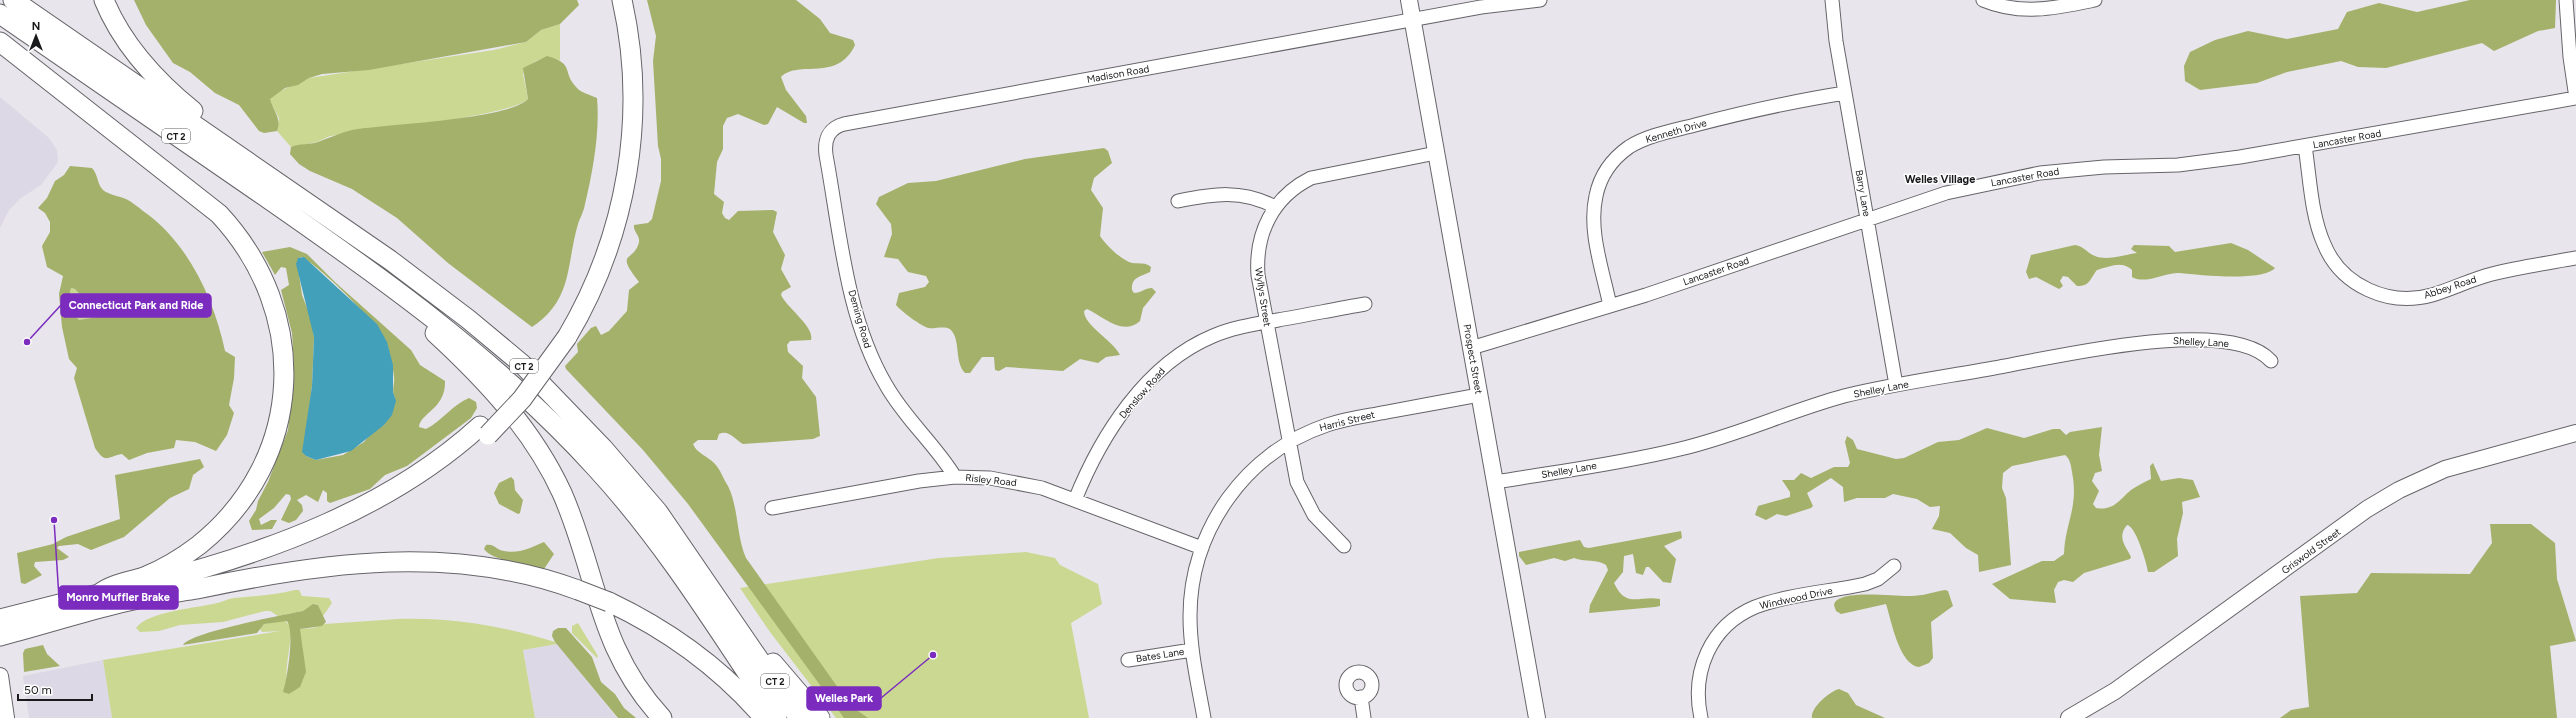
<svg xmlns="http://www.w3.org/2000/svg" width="2576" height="718" font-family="Figtree,sans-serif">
	<rect width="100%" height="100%" fill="#e8e5ec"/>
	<!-- built -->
	<path fill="#ddd8e5" d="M0 97 49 138 57 150 58 162 41 185 21 198 9 210 0 228Z
		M557 644 617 718H535L523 650Z
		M103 660 112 718H29L23 676Z"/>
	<!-- green -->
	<path fill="#cbd891" d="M560 24V60C544 56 531 59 523 74L528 99C511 116 363 132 330 136L317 142 291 147 277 131 279 118 269 100C280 87 296 87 309 78L494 50 526 42 541 30Z
		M71 288 75 289 81 298 109 297 120 304 140 302 139 305 131 311 79 320 67 306Z
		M1026 552 1055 558 1060 565 1098 584 1102 604 1071 623 1089 718H836L770 632 740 588 939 558Z
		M295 590H299L302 596 329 598 332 603 323 616 318 605 314 604 303 611 278 616 270 611H265L223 622 180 625 159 631 140 632 136 628C148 611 198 608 217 603 223 602 229 598 235 598 255 596 275 595 295 590Z
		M398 619C452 617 503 626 555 642L557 644 523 650 535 718H112L103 660 280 631 262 632 260 629 264 624 285 620 291 628C291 650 282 674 289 694 319 672 295 656 300 629L313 628 325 624Z
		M578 623 598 656 597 658 572 633V626Z"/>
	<!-- forest -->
	<path fill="#a4b16a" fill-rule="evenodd" d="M134 0H577L579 5 560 24 541 30 526 42 369 70 322 74 309 78 298 85 285 88 270 99C273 111 282 118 277 131L264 133 259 131 239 105 215 93 190 72 173 63 146 25Z
		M647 0H796L820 19 830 33 853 40 855 45C837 83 799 59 781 77L786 90 806 116 807 123H804L777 107 768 124 764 125 738 114 727 118 723 126V149L717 162 714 194 724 202 722 213 725 218 729 220 738 211 773 210 777 212 773 232 785 255 781 269 791 287 782 292 781 295C787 308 815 327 811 340L790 341 787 345 788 352 803 366 802 378 816 397 820 436 813 439 743 444C735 439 728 429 719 434L717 440H698L693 444C697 454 708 456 715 464 720 469 724 480 728 486 739 509 736 535 746 558L851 706 868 718H844L688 504 643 450 566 369 565 366 578 352 577 344 591 328 596 326 601 335 609 331 627 311 629 290 639 282C614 250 634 263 639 242 640 235 633 232 634 225L648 223 652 219 661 181V159L658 146 653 61 656 36Z
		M2470 0H2556L2555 28 2538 31 2494 51 2482 43 2386 68 2358 67 2341 61 2287 72 2257 83 2200 90 2185 81 2184 66 2190 52 2215 40 2248 31 2287 39 2338 29 2347 12 2379 3 2417 12Z
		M547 56C576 64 561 72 577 88 581 93 591 95 597 98 600 132 593 171 585 204 584 211 580 218 578 224 566 265 573 300 532 327L448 263 397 218 352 189 310 171 299 164 290 154 291 147C300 143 309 145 318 142 329 138 340 133 352 130 387 124 508 120 528 99L523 68Z
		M1104 148 1108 151 1112 163 1094 178 1091 190 1103 208 1100 236C1106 245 1121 260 1132 263 1139 264 1146 262 1151 267L1150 272C1140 277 1131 277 1132 290L1134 293C1141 293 1145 288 1152 288L1156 292 1143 308 1140 321C1122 337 1103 316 1087 309L1084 311C1084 326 1113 340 1120 355L1106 357 1098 363 1080 359 1063 371 1006 367 999 371 995 370 994 357H982L970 373H965C954 361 961 341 951 330 946 325 935 329 929 328 922 327 901 311 896 305L899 293 925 287 929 282 926 276 908 272 898 259 884 257 892 234 891 224 876 204 879 197 908 183 936 181 1025 159Z
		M70 166 92 168C98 174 97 184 103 190 109 195 119 196 126 199 132 202 138 207 143 211 188 242 214 299 225 351L235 357 234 378 229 405 234 413 227 435 216 451 195 442 176 440 174 448 147 453 129 460 122 454C106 457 106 464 95 448L74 378 77 368 69 359 62 327 59 294 63 276 47 267 42 246 50 232V222L45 213 38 208 47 198 55 181 64 175ZM71 288 75 289 83 299 109 297 120 304 140 302 139 305 131 311 79 320 67 306Z
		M2231 243 2248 250 2275 268C2262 282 2200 275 2180 273 2166 272 2145 285 2132 277V270C2122 260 2109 267 2097 270 2090 278 2091 286 2077 286L2068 277 2063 276 2060 281 2063 286 2059 289 2036 277 2029 279 2026 272 2031 255 2075 245C2084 246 2087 253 2095 256 2107 261 2124 255 2137 253L2131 249 2134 245 2169 246 2175 252Z
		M290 247 307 254 336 283 411 350 420 365 445 381C446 409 420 413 419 427L426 429C442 421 452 405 469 398L476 402 477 408 471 418 407 466 385 475 370 489 330 503 327 501V493L323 490 318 502 306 495 297 500 302 505 303 511 296 520 289 523 281 520 291 499 290 495 286 494 274 508 259 519 261 525 271 520H277L272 529 252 530 249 521 256 510 258 501 268 482 288 430 294 367 292 333 281 290 289 285 286 268 281 267 275 275 262 252ZM301 257C318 264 380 325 387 344 390 354 393 367 394 377 395 384 391 391 395 398L384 425 373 431 364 442 343 455 316 460 306 456 303 447 306 436 312 386 314 337 312 321 302 295 297 261Z
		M2102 427 2099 455 2102 471 2095 473 2092 481 2099 491 2093 504 2096 508C2114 511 2119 500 2131 490 2137 486 2144 482 2151 479L2150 466 2153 463 2161 481 2179 478 2193 480 2200 497 2182 502 2183 513 2177 539 2178 556 2154 572H2148C2147 564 2136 526 2127 525 2117 537 2125 545 2131 557L2130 559 2084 573 2073 582 2064 580 2058 582 2054 590 2056 603 2010 599 1992 584 2042 561H2054L2064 554C2065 522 2079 508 2072 472 2071 465 2070 459 2065 455L2012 466 2003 473 2002 488 2006 498 2011 565 1979 572 1978 555 1966 548 1950 533 1932 529 1939 516 1940 506 1930 507 1917 499 1893 494 1885 498H1857L1844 502 1843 487 1831 478 1807 493 1813 506 1811 508 1786 516 1777 514 1766 520 1755 515 1758 506 1790 497V492L1782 480H1794L1801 473 1811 478 1834 467H1848L1850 463 1845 442 1847 436 1853 440 1857 449 1896 459 1904 458 1938 442 1959 440 1987 428 2024 438 2053 429H2060L2066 435 2070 432Z
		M200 459 204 467 193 475 189 489 170 498 124 537 91 550 78 544 59 546 57 548 69 557 63 560 35 562 34 566 42 575 25 584 21 583 17 553 53 544 66 537 120 519 115 475Z
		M511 477 514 480 515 490 523 500 520 513 518 514 499 504 494 493 499 483Z
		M2490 524H2531L2555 543 2557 579 2576 641 2550 646 2557 718H2280L2291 710 2309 707 2300 596 2357 593 2371 573 2470 574 2492 543Z
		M1681 531 1682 538 1664 546 1676 559 1671 583 1663 582 1649 567H1646L1643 575 1636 573 1633 554 1624 556 1623 572 1614 583C1626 609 1639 595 1660 599V606L1655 607 1589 613 1590 605 1608 570 1606 565C1598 559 1584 562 1574 558L1565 561 1554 558 1526 565 1519 556V552L1524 551 1580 540 1584 547 1589 548Z
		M544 542 554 554 544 569C529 565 492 561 484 549L486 545C494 543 496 550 504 551 519 554 530 548 544 542Z
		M1945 590 1948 591 1953 606 1931 622 1933 658 1929 663 1919 667C1899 665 1891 619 1886 604L1841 614 1836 611 1834 605C1837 588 1897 597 1911 596 1922 596 1934 592 1945 590Z
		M313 604 318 605 326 622 322 626 300 629 306 672 300 687 289 694 283 692C287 680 295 632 287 621L264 624 257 633 183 645C190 632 284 615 303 611Z
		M558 628H566L592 657 601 682 615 694 624 708 636 718H618L555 642 552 636 553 631Z
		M43 645 47 654 60 666 24 672 23 653 25 649Z
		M1839 689 1848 693 1856 705 1885 718H1812C1810 708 1830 691 1839 689Z"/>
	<!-- water -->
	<path fill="#43a0bb" d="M304 257 377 324 387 342 393 365V392L396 401 392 415 384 425 351 451 316 460 306 456 302 452 312 386 314 337 296 264 298 258Z"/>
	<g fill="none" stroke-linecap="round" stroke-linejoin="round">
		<defs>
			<path id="minor" d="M1832 0 1836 41 1896 385
				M1983 0C2021 16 2056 8 2095 0
				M2305 146C2310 178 2311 215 2324 244 2341 286 2389 307 2432 295 2452 289 2472 279 2492 274 2520 267 2548 263 2576 258
				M1178 201C1213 194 1242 189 1275 207
				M1610 306C1603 271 1588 231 1596 196 1600 176 1612 159 1629 147 1648 135 1672 131 1695 125 1745 112 1794 101 1845 93
				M1471 348 1646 295 1946 193 2040 173 2104 167 2178 165 2240 157 2576 98 2570 57 2566 0
				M955 477C935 444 905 419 886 385 846 317 840 231 826 155 824 139 829 128 844 124L1481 7 1540 0
				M1495 482C1556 472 1619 464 1680 449 1736 436 1789 411 1844 396 1893 384 1944 377 1994 368 2052 358 2229 314 2271 361
				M1075 500C1101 435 1146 364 1213 336 1234 327 1256 324 1278 320 1307 315 1336 309 1365 304
				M772 508 919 481 955 477 990 478 1042 488 1202 548
				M1344 546 1314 515 1297 482 1258 275C1255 233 1273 197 1311 178L1436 153
				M1128 660 1192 650
				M1346 685a13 13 0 1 1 26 0a13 13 0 1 1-26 0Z
				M1361 697 1364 718
				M1204 718C1198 684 1190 651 1190 616 1190 530 1246 452 1327 425 1347 418 1367 416 1387 412 1418 406 1448 401 1479 395
				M1701 718C1691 672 1710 626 1755 607 1789 594 1829 592 1865 584L1878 579 1894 566"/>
			<path id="major" d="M1409 0 1537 718
				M0 676 6 718
				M2069 718 2115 691 2367 509 2399 490 2445 469 2576 433"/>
			<path id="highway" d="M13 0 390 260 468 319 522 364 603 448 658 512 799 718
				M104 0C122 44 156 81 193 111
				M0 14C85 73 170 131 254 189 377 274 496 358 596 468 666 544 720 633 777 718
				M0 42 219 214C311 313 306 459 199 545 182 558 164 569 144 577 129 582 111 584 99 594
				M435 333C486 380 533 430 562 493 598 575 597 648 662 718
				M567 337C627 236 648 115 622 0
				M153 582C270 552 390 508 480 426
				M609 602C668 630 721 668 764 718
				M0 619 99 594 111 593
				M0 636C53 622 110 603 164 594 175 592 186 591 197 589 324 562 454 544 578 590
				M773 663 820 718"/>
		</defs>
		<!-- minor casing -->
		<use href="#minor" stroke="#666469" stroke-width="15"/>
		<!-- major casing -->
		<use href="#major" stroke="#666469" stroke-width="18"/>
		<!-- highway casing -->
		<use href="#highway" stroke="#666469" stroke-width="21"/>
		<!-- minor -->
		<use href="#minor" stroke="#fff" stroke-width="13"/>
		<!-- major -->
		<use href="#major" stroke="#fff" stroke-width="16"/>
		<!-- highway -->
		<use href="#highway" stroke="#fff" stroke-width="19"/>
		<defs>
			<path id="highway-bridge" d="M488 435 522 399 567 337
				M578 590 609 602"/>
		</defs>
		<!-- highway-bridge casing -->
		<use href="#highway-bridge" stroke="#666469" stroke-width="21" stroke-linecap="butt"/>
		<!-- highway-bridge -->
		<use href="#highway-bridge" stroke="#fff" stroke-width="19"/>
	</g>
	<g text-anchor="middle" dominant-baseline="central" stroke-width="3" stroke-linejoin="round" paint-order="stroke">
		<!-- shield labels -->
		<g fill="#fff" stroke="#5f5e60" stroke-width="1">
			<rect x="162" y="129" width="28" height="14" rx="3"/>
			<rect x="510" y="359" width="28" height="14" rx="3"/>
			<rect x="761" y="674" width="28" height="14" rx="3"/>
		</g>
		<g font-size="9" font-weight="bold" fill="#1a191c">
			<text x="176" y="136">CT 2</text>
			<text x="524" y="366">CT 2</text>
			<text x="775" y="681">CT 2</text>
		</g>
		<!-- street labels -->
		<g font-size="10" fill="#1a191c" stroke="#fff">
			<text transform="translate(1118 74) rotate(-10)">Madison Road</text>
			<text transform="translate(1676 131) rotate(-16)">Kenneth Drive</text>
			<text transform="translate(2347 139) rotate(-10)">Lancaster Road</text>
			<text transform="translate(2025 177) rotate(-10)">Lancaster Road</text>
			<text transform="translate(1863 193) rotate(80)">Barry Lane</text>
			<text transform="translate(1716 271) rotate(-19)">Lancaster Road</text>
			<text transform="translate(2450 287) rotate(-18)">Abbey Road</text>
			<text transform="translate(1263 297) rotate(81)">Wyllys Street</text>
			<text transform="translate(860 319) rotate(74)">Deming Road</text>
			<text transform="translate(2201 342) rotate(3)">Shelley Lane</text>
			<text transform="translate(1473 359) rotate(80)">Prospect Street</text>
			<text transform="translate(1881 389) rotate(-11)">Shelley Lane</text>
			<text transform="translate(1142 393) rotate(-49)">Denslow Road</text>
			<text transform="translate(1347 421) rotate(-14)">Harris Street</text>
			<text transform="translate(1569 470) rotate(-10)">Shelley Lane</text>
			<text transform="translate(991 480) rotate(6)">Risley Road</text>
			<text transform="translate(2311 551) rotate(-36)">Griswold Street</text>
			<text transform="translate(1796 598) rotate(-12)">Windwood Drive</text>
			<text transform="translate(1160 655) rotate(-9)">Bates Lane</text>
		</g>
		<!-- neighbourhood labels -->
		<g font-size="11" font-weight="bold" fill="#1a191c" stroke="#fff">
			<text x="1940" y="179">Welles Village</text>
		</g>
	</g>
	<!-- callouts -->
	<path fill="none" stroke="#7b2cbf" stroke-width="1.5" d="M27 342L61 305M54 520L59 598M933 655L881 698"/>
	<g fill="#7b2cbf" stroke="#fff" stroke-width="1.5">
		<circle cx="27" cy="342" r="4"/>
		<circle cx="54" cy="520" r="4"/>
		<circle cx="933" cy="655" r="4"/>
	</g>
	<g fill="#7b2cbf" stroke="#7b2cbf" stroke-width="1.5">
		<rect x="61" y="294" width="150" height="23" rx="4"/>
		<rect x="59" y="586" width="119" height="23" rx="4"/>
		<rect x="807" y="687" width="74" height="23" rx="4"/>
	</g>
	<g font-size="11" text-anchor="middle" font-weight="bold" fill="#fff">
		<text x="136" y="309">Connecticut Park and Ride</text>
		<text x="118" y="601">Monro Muffler Brake</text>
		<text x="844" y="702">Welles Park</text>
	</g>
	<!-- north arrow -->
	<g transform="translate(36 36)" stroke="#ffffff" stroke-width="3" paint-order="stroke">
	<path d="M0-3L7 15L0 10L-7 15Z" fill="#1a191c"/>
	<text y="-6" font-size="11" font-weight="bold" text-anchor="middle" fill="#1a191c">N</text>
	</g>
	<!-- scale -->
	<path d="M18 694v6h74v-6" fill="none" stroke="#1a191c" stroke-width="2"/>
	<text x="24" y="694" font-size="12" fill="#1a191c" stroke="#ffffff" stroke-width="3" paint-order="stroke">50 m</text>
</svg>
